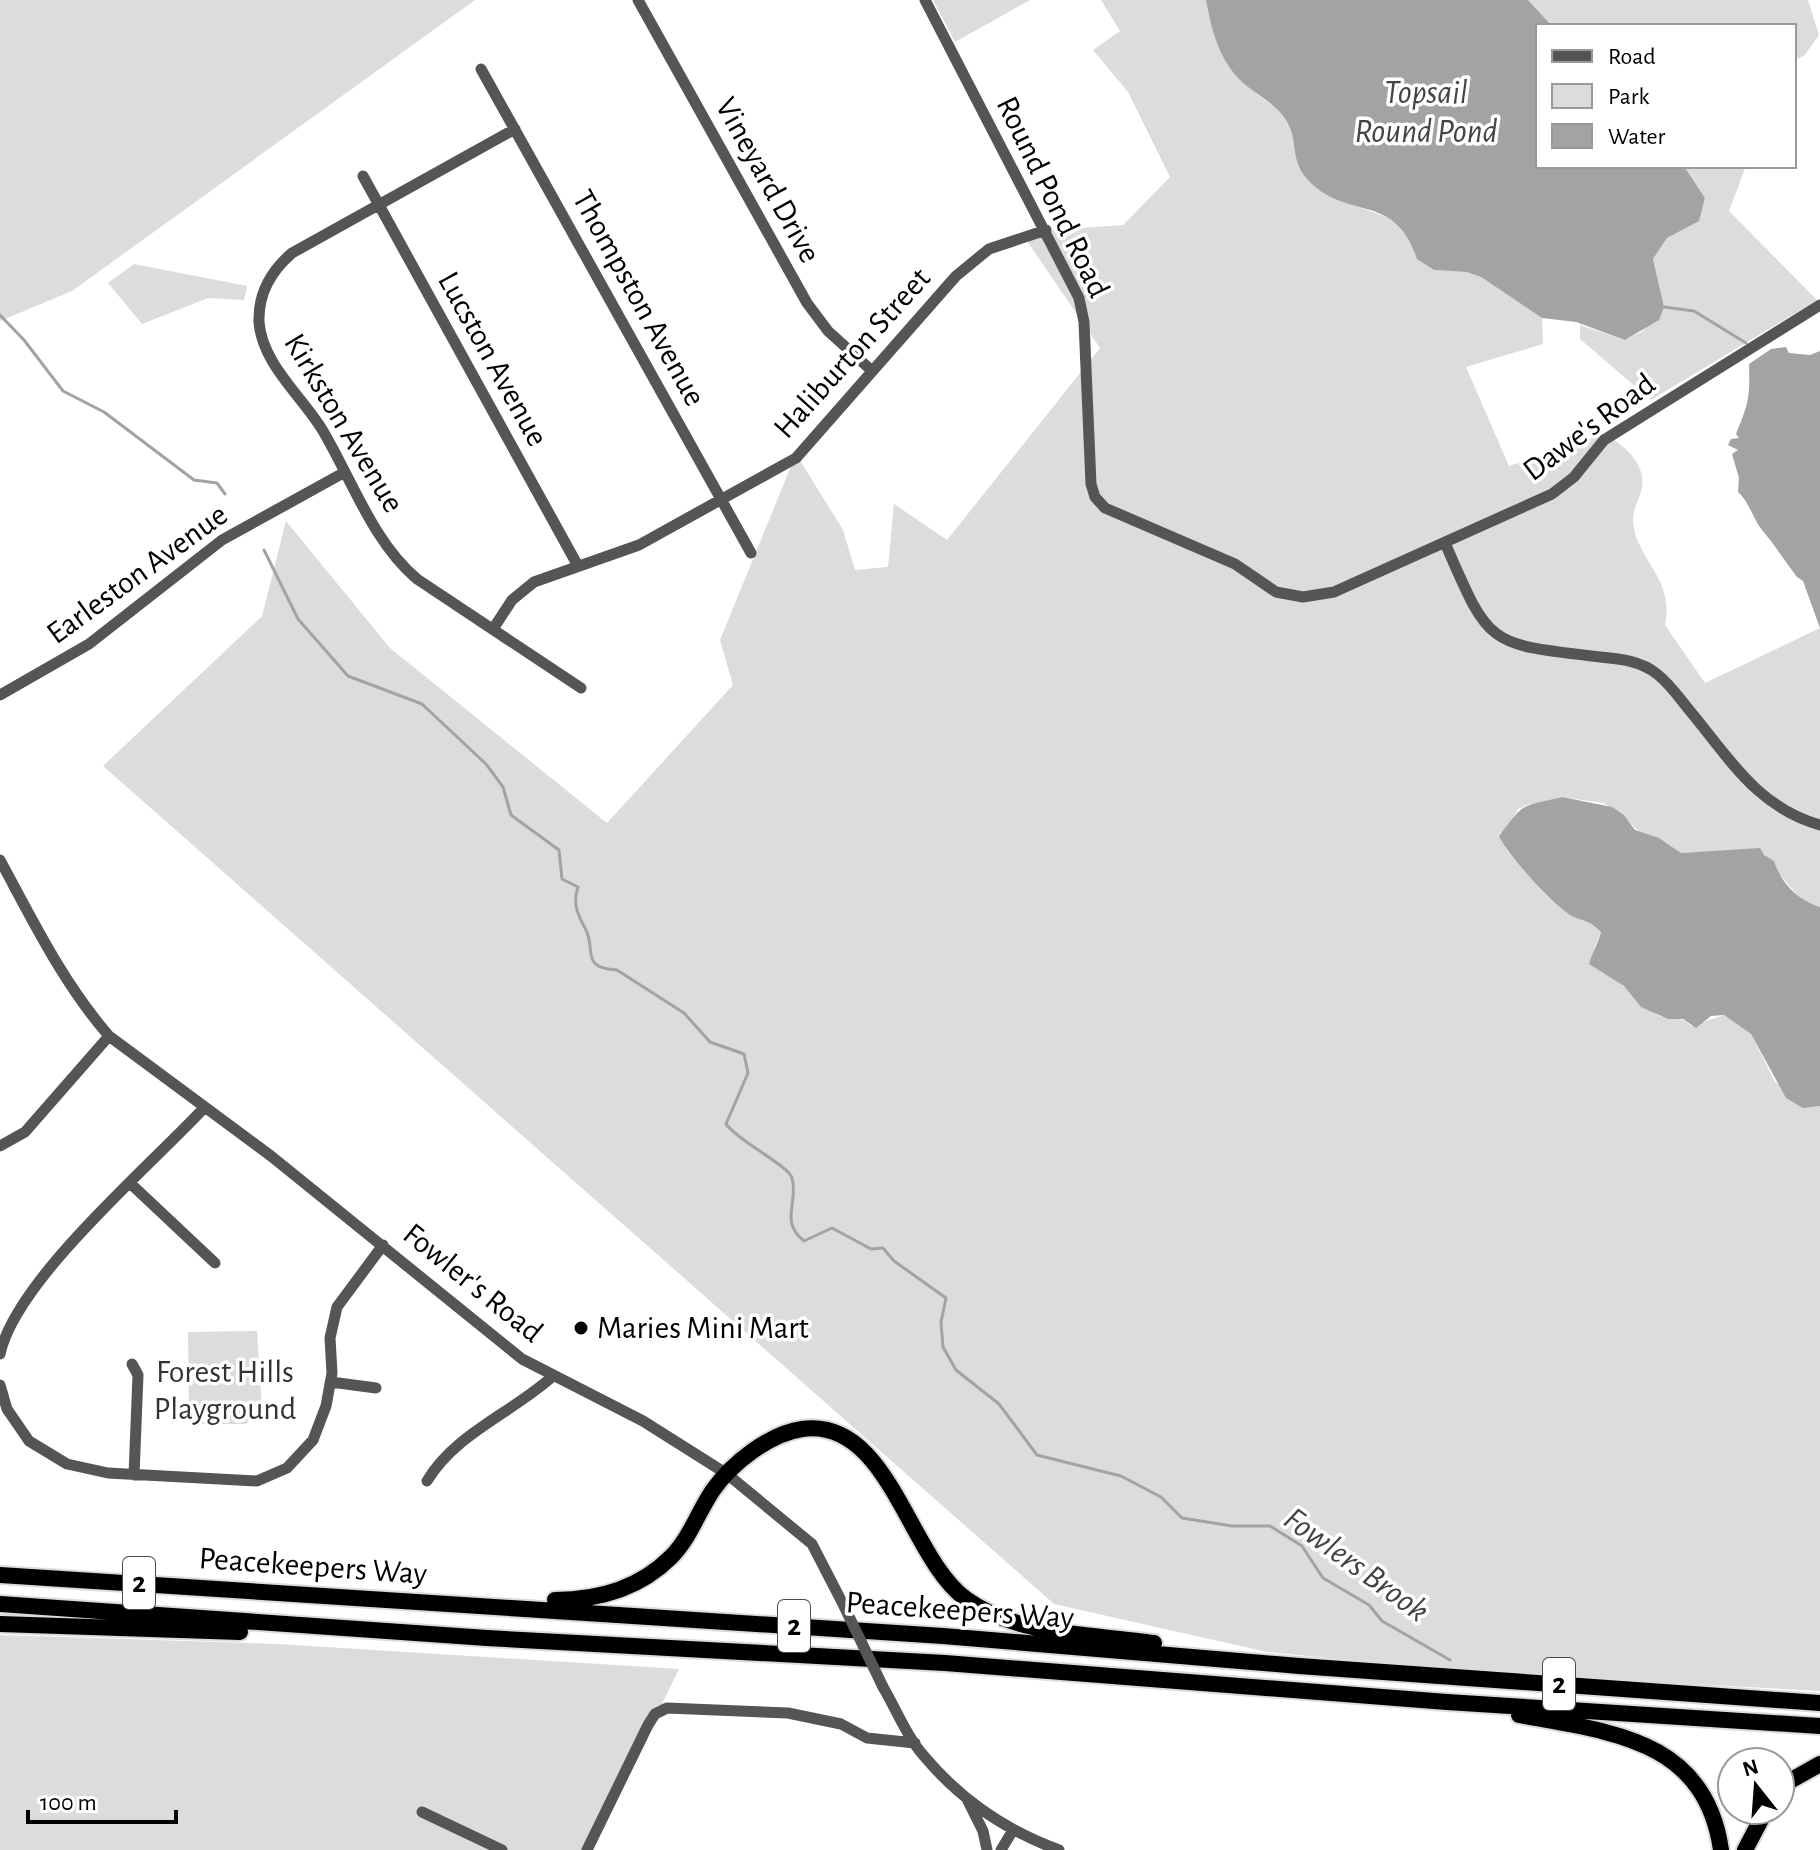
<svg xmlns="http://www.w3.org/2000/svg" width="1820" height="1850" font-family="'Alegreya Sans',sans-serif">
	<rect width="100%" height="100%" fill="#fff"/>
	<!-- green -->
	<path fill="#dcdcdc" d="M0 0H475L72 291 0 321Z
		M933 0H1030L955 42Z
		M1101 0H1206C1213 32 1220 63 1247 86 1261 99 1278 105 1287 123 1299 143 1289 166 1312 183 1338 204 1372 209 1401 224L1420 260 1434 270 1468 272 1481 277 1542 318 1543 344 1466 367 1509 466 1602 434C1619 442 1635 453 1641 472 1647 491 1633 503 1633 520 1634 558 1675 577 1665 625L1705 683 1820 628V907L1802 901 1764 856 1737 851 1681 853 1659 838 1643 836 1622 814 1603 803 1562 797 1527 805 1518 809 1508 827 1499 834C1502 853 1552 900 1569 913 1581 922 1589 920 1601 932L1594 949 1601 972C1623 981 1637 1001 1656 1014 1668 1022 1681 1014 1691 1026L1724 1015 1751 1034 1775 1082 1812 1106H1820V1691L1470 1672 1267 1652 1054 1604 103 766 262 616 286 521 390 648 607 823 733 685 720 640 796 454 843 530 855 570 888 567 894 504 947 540 1100 348 1027 241 1053 230 1123 225 1170 177 1128 92 1093 50 1120 31Z
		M1528 0H1808L1819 35 1804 56 1794 60V26H1552Z
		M1684 166H1746L1729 211 1817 300 1651 400 1580 339V325L1625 340 1643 331 1664 307 1653 259 1667 238 1698 221 1705 198Z
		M134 264 247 286 244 300 208 298 142 324 108 283Z
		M257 1331 262 1408 246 1424H189L188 1332Z
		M0 1635 278 1644 679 1669 591 1850H0Z"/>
	<!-- water -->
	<path fill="#a3a3a3" d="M1206 0H1528L1552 26H1538V166H1684L1705 198 1699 221 1667 238 1653 259 1664 307 1659 320 1625 340 1576 322 1542 318 1481 277 1467 272 1434 270 1417 259C1395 191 1348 222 1308 180 1290 161 1298 143 1288 124 1279 106 1262 98 1248 87 1220 65 1212 32 1206 0Z
		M1786 347 1789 353 1810 355 1820 351V628L1803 581 1797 577C1785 561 1774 544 1762 530 1753 519 1750 503 1738 492L1739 478 1732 454 1738 450 1728 445 1731 439 1739 438 1736 434C1749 403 1750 397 1749 364L1771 349Z
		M1562 797 1612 807 1624 815 1635 830 1659 838 1681 853 1760 848 1764 855 1774 861C1781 883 1797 900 1820 907V1106L1803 1108 1786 1098 1751 1034 1724 1015 1711 1016 1696 1028 1683 1019H1668L1641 1007 1624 986 1589 964C1592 953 1598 944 1601 932 1591 922 1587 922 1574 917 1556 909 1505 852 1499 836 1525 803 1518 807 1562 797Z"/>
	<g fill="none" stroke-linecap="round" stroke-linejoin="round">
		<!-- stream -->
		<path stroke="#a3a3a3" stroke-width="3" d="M1664 307 1694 311 1746 343
			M0 315 24 340 63 391 104 412 194 480 217 483 225 494
			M264 550 298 619 348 676 422 704 486 764 503 787 511 815 559 850 562 879 578 887C572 904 578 915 586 930 596 950 580 968 617 970L684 1013 710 1042 744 1054 748 1073 726 1124C739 1142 788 1165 792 1178 799 1203 779 1221 804 1241L832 1228 871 1249 883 1248 894 1261 946 1298 941 1322 943 1347 956 1370 999 1404 1037 1455 1121 1476 1161 1497 1182 1518 1232 1526H1270L1302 1546 1323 1578 1369 1605 1382 1621 1450 1660"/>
		<defs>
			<path id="highway" d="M0 1575 943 1636 1299 1666 1820 1703
				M555 1600C599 1600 639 1589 671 1557 690 1538 698 1512 713 1490 732 1463 769 1434 802 1429 889 1417 908 1557 966 1599 1017 1636 1094 1634 1154 1643
				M0 1604 487 1638 945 1663 1447 1702 1820 1726
				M0 1624 240 1632
				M1519 1715C1609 1732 1705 1738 1721 1850
				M1780 1792 1788 1782 1820 1764
				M1745 1850 1766 1810"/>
		</defs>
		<!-- highway casing -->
		<use href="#highway" stroke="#dbdbdb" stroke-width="20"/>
		<!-- minor -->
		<path stroke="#555" stroke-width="11" d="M638 0 807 303 828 331 871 370
			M925 0 1079 298 1084 322 1091 484 1095 497 1105 508 1235 564 1276 592 1303 597 1334 592 1552 494 1574 477 1604 440 1820 305
			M481 69 751 553
			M515 129 292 253C271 271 258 293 259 322 262 364 302 396 323 431 352 480 373 542 417 579L581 688
			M363 176 578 566
			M1445 543C1490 647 1487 644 1600 657 1621 659 1641 661 1657 674 1670 684 1680 699 1690 711 1730 759 1757 807 1820 825
			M493 629 512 600 534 582 639 545 796 458 956 276 989 249 1046 230
			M0 695 89 644 222 540 345 472
			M0 860C33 921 63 983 109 1036L271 1156 522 1359 643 1421 727 1474 812 1544 844 1606
			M0 1146 25 1132 109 1036
			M131 1184 215 1263
			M0 1354C16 1280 149 1167 203 1109
			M132 1364 138 1375 134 1475
			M331 1382 376 1388
			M0 1385 7 1409 29 1441 67 1464 108 1473 257 1481 287 1468 313 1440 326 1406 332 1373 330 1338 337 1307 383 1245
			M427 1481C456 1433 512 1413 553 1376
			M883 1687C896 1709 907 1737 924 1756 960 1799 1007 1831 1059 1850
			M968 1801 983 1831 987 1850
			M422 1812 502 1850
			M587 1850 648 1725 655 1714 667 1708 788 1713 841 1724 867 1738 915 1743
			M1001 1850 1013 1830"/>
		<!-- highway -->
		<use href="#highway" stroke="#000" stroke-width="16"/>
		<!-- minor-bridge -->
		<path stroke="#555" stroke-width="11" d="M844 1606 883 1687"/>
	</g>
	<!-- markers -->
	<circle fill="#000" stroke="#fff" stroke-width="3" cx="581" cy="1328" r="8"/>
	<g text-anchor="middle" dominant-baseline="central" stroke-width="7" stroke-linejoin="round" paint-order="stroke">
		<!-- shield labels -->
		<g fill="#fff" stroke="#4c4c4c" stroke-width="2">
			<rect x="123" y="1557" width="32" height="52" rx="6"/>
			<rect x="778" y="1600" width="32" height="52" rx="6"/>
			<rect x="1543" y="1658" width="32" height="52" rx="6"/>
		</g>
		<g font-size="30" font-weight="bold" fill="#000">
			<text x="139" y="1583">2</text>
			<text x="794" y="1626">2</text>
			<text x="1559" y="1684">2</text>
		</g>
		<!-- street labels -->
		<g font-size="32" fill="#000" stroke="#fff">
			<text transform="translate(768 180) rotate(61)">Vineyard Drive</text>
			<text transform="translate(1053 197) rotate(64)">Round Pond Road</text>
			<text transform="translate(639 298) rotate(61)">Thompston Avenue</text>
			<text transform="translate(852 353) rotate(-48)">Haliburton Street</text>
			<text transform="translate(493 359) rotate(61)">Lucston Avenue</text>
			<text transform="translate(344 423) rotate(59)">Kirkston Avenue</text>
			<text transform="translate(1589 427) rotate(-37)">Dawe's Road</text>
			<text transform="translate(137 574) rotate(-36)">Earleston Avenue</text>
			<text transform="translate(473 1283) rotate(39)">Fowler's Road</text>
			<text transform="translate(313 1566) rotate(4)">Peacekeepers Way</text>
			<text transform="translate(960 1610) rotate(4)">Peacekeepers Way</text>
		</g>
		<!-- poi labels -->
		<g font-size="32" fill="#000" stroke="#fff" text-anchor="start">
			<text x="597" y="1328">Maries Mini Mart</text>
		</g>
		<!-- park labels -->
		<g font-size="32" fill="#333" stroke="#fff">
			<text x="225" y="1372">Forest Hills<tspan x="225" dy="37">Playground</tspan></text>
		</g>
		<!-- water labels -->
		<g font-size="34" font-style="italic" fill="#444" stroke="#fff">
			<text x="1426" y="93">Topsail<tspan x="1426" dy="39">Round Pond</tspan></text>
			<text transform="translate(1356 1565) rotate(36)">Fowlers Brook</text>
		</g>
	</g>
	<!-- legend -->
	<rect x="1536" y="24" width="260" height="144" fill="#ffffff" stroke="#999999" stroke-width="2"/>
	<rect x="1552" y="50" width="40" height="12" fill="#555555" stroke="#999999" stroke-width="2"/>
	<text x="1608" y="64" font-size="24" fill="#000000">Road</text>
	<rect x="1552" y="84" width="40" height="24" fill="#dcdcdc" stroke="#999999" stroke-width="2"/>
	<text x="1608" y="104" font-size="24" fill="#000000">Park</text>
	<rect x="1552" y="124" width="40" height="24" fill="#a3a3a3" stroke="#999999" stroke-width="2"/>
	<text x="1608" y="144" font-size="24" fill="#000000">Water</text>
	<!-- north arrow -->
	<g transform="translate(1756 1786) rotate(343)"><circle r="38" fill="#ffffff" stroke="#999999" stroke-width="2"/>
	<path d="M0-6L14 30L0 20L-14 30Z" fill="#000000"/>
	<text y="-12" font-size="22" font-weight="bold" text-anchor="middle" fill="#000000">N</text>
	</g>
	<!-- scale -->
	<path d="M28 1810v12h148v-12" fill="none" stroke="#000000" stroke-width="4"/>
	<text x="40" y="1810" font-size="24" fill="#000000" stroke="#ffffff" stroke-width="6" paint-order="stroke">100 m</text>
</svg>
